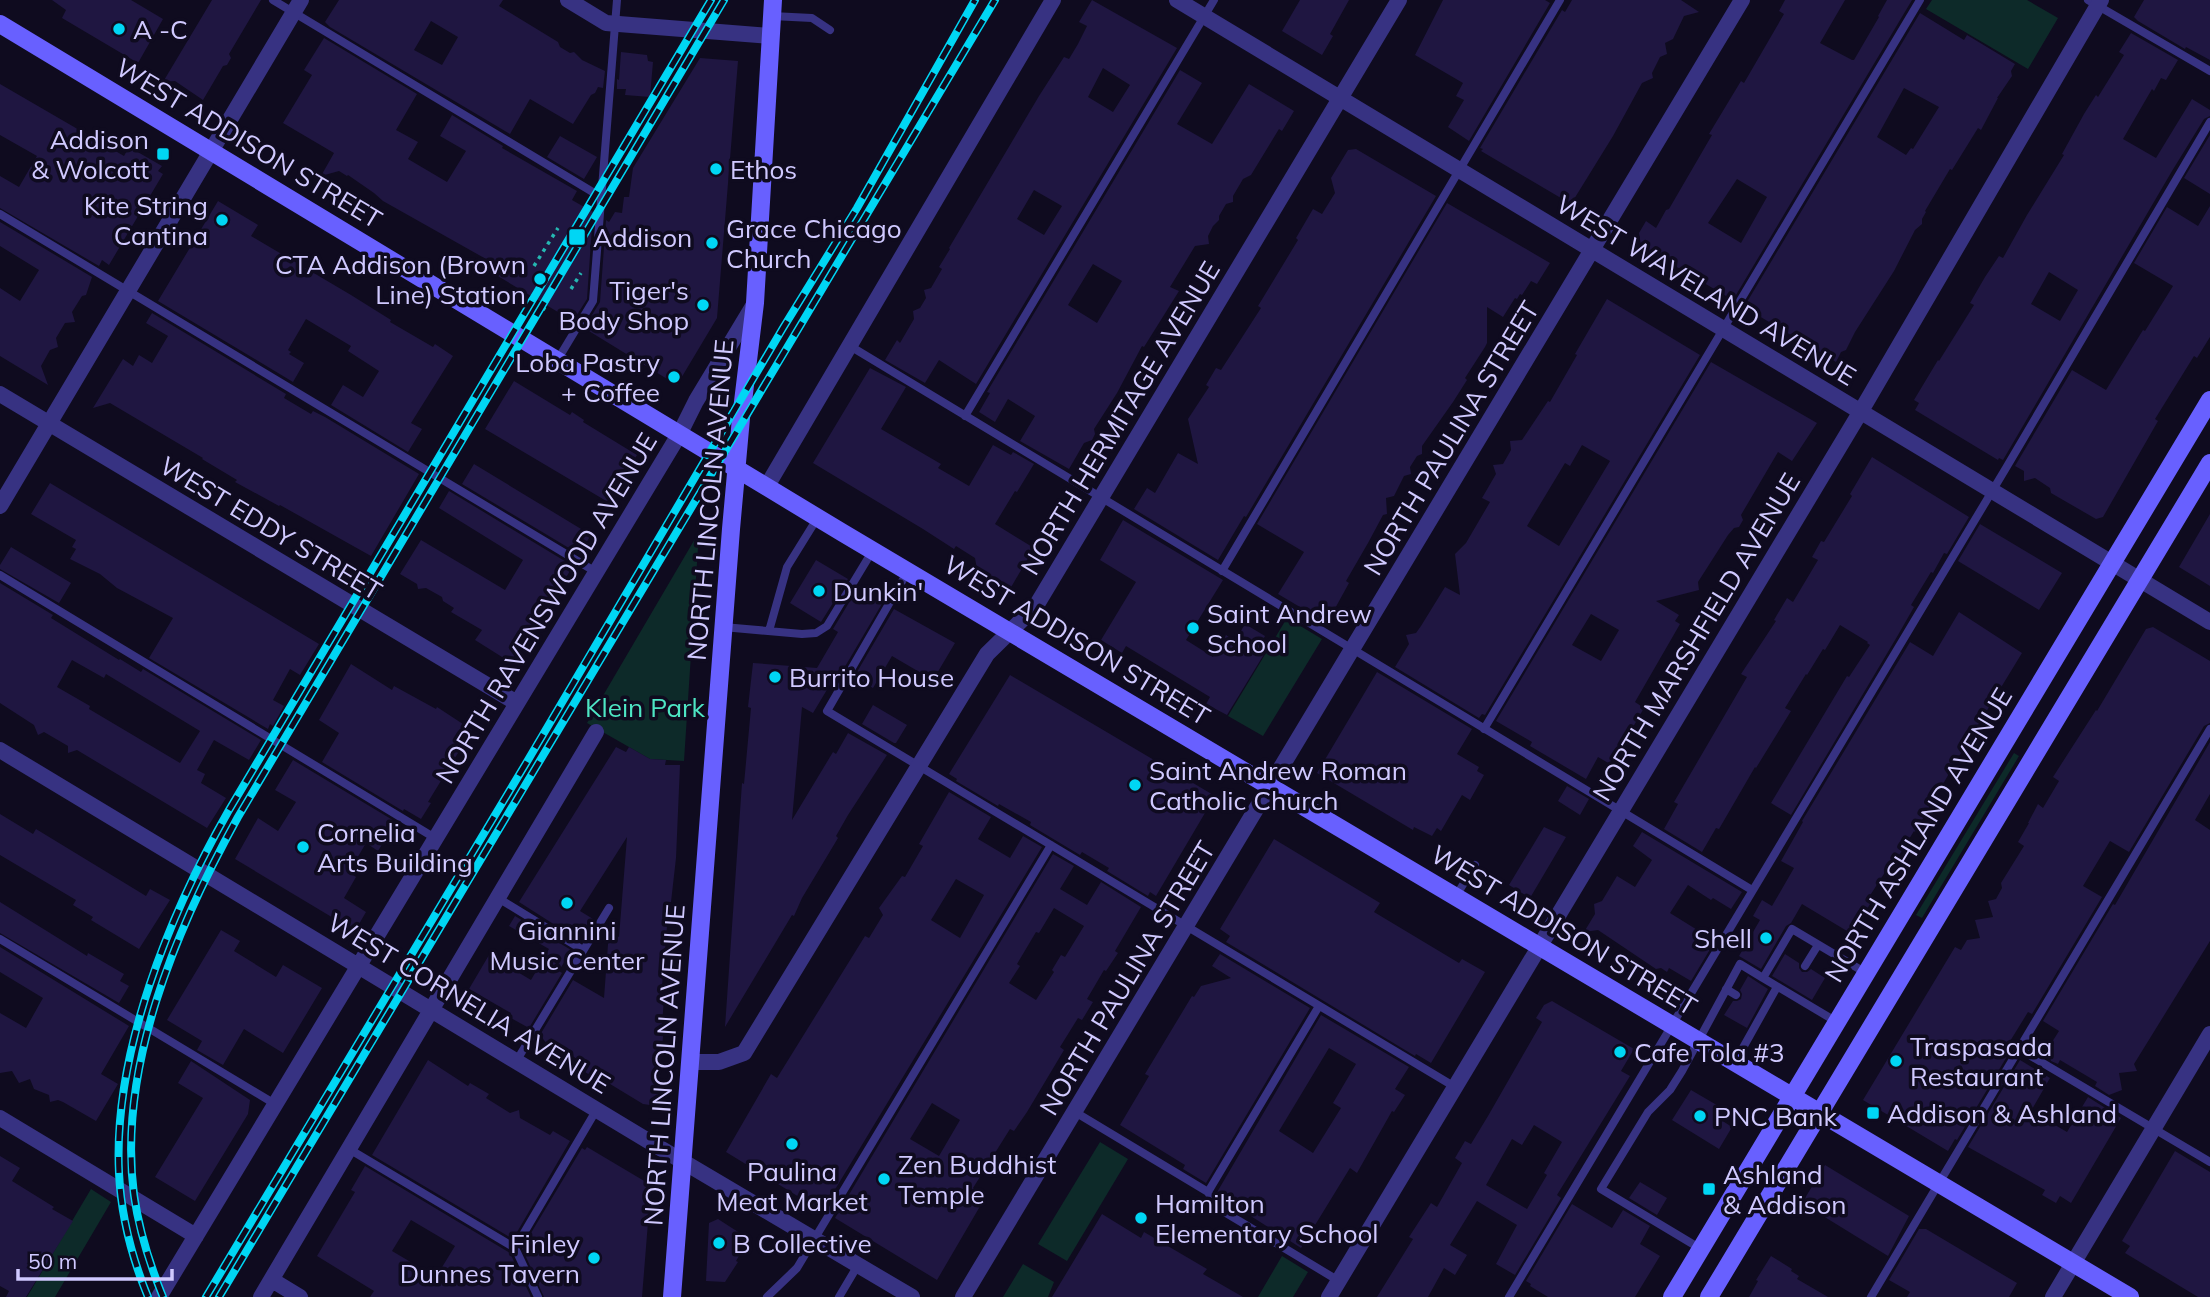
<svg xmlns="http://www.w3.org/2000/svg" width="2210" height="1297" font-family="Mulish,sans-serif">
	<rect width="100%" height="100%" fill="#0f0b1f"/>
	<!-- green -->
	<path fill="#0d2a29" d="M1932 0H2027L2058 18 2028 69 1926 9Z
		M699 532 684 761 650 759 587 723Z
		M1287 618 1322 639 1263 736 1228 716Z
		M2014 753 2019 756 1922 918 1916 915Z
		M1100 1142 1128 1159 1067 1261 1038 1244Z
		M91 1189 111 1202 55 1297H27Z
		M1282 1256 1308 1272 1293 1297H1258Z
		M1023 1264 1054 1282 1048 1297H1003Z"/>
	<!-- building -->
	<path fill="#1f1641" fill-rule="evenodd" d="M52 0H131L163 19 138 63 62 18 66 10Z
		M212 0H261L229 54 231 58 227 65 223 66 203 100 175 81 163 82Z
		M339 0H503L499 6 558 42 560 47 570 53 574 52 582 60 605 71 603 88 598 87 595 93 591 95 573 124 530 99 510 134 330 27 325 22ZM431 21 458 37 442 65 414 50Z
		M1092 0 1177 48 976 384 939 360 925 383 885 360 897 340 900 343 914 319 913 311 920 308 926 298 924 290 931 288 942 269 939 267 950 249 949 248 1039 96 1064 57 1069 59 1078 44 1087 26 1079 22ZM1103 68 1130 85 1113 112 1088 97ZM1034 190 1062 206 1044 235 1017 219Z
		M1300 0H1349L1330 34 1333 36 1322 55 1282 31Z
		M1443 0H1545L1550 3 1469 141 1448 127 1464 100 1456 96 1463 83 1415 55Z
		M1572 0H1681L1699 12 1684 16 1673 39 1665 43 1667 54 1660 57 1652 73 1653 78 1642 83 1613 136 1571 204 1481 151 1483 149 1480 148 1562 10 1565 12Z
		M1785 0H1845L1820 43 1852 60H1854L1879 17 1878 16 1887 0H1912L1733 300 1641 246 1639 233 1646 221 1656 228 1666 210 1669 209 1712 135 1709 134 1741 81 1744 83 1784 14 1779 11ZM1737 179 1767 197 1741 243 1708 223Z
		M2144 0H2210V60L2186 47 2185 49 2138 21 2134 17Z
		M1920 13 1964 40 1967 35 2015 64 2011 71 2012 76 1997 98H1998L1981 130 1978 128 1952 170 1950 169 1925 211 1926 212 1922 219V224L1915 230 1894 271 1855 332 1846 350 1841 352 1836 362 1744 307ZM1904 88 1939 107 1913 149 1911 148 1906 155 1877 137Z
		M2131 33 2178 60 2166 80 2161 78 2154 91 2152 89 2123 139 2156 158 2192 99 2210 110V116L2204 119 2172 171 2003 460 1999 458 1998 460 1915 410 1919 403 1914 400 1938 360 1939 361 1974 305 1970 303 1985 277 1999 256 2003 258 2027 215 2064 155 2062 154 2084 114 2096 95 2098 97 2124 55 2119 52ZM2049 272 2078 290 2060 321 2031 304Z
		M324 38 417 94 396 130 418 142 408 159 447 182 466 151 440 136 452 115 503 146 502 148 577 191 572 200 593 212 587 299 573 321 481 266 486 259 383 201 374 193 348 175 347 176 339 171 321 176 334 153 283 123 312 75 304 70Z
		M621 52 647 55 648 61 653 62 650 97 625 95 626 89H617V79L619 80Z
		M700 58 738 61 717 318 677 385 584 328 600 302 606 220 609 222 615 212 622 213 624 197H629L633 168Z
		M1180 70 1202 83 1177 124 1212 144 1249 84 1294 111 1282 131 1279 129 1251 175 1243 179 1233 196V202L1226 204 1219 216V220L1213 226 1208 236 1209 244 1195 246 1170 287 1179 291 1144 347 1142 346 1117 393 1094 429 1095 434 1092 440 1084 443 1069 469 1020 441 1035 416 1008 399 995 422 979 412 990 393 987 392ZM1093 264 1122 281 1097 323 1068 305Z
		M0 84 124 156 129 147 162 166 158 171 163 174 109 265 102 260 99 266 0 208V176L19 187 37 156 0 135Z
		M2210 135V194L2184 178Z
		M560 136 597 157 584 179 547 157Z
		M1356 149 1436 196 1246 517 1244 516 1218 560 1134 509 1147 488 1155 493 1178 453 1198 464 1188 419 1209 387 1206 385 1216 368 1221 370 1261 308 1258 306 1298 240 1296 238 1313 209 1322 214 1335 193 1331 178 1348 150Z
		M218 201 258 225 251 236 351 295 391 320 390 322 433 347 435 344 453 356 411 423 422 429 408 452 331 405 343 385 363 397 379 371 348 351 351 346 306 319 288 350 291 352 289 354 304 363 293 382 158 301Z
		M1447 203 1550 263 1537 284 1531 281 1522 295 1520 294 1517 299 1515 298 1503 317 1487 307V343L1485 347 1465 378 1467 380 1453 402 1422 446V454L1417 456 1410 467 1411 474 1404 476 1394 496 1386 498 1387 514 1383 515 1368 543 1346 581 1349 583 1327 623 1278 594 1304 552 1257 524Z
		M2210 206V337L2197 358 2194 356 2155 419 2158 421 2103 517 2096 519 2051 493 2050 488 2035 478 2024 481V471L2015 466 2072 370 2106 390 2143 330 2145 331 2173 286 2134 263 2167 207 2198 226Z
		M0 222 92 277 86 295 82 296 72 312 75 322 65 323 56 338 58 347 50 350 41 366 48 385 0 356V288L20 301 39 270 0 246Z
		M1607 299 1700 355 1485 715 1482 714 1479 718 1395 667 1409 644 1406 635 1416 633 1421 626 1445 587 1460 595 1455 554 1466 543 1490 502 1482 498 1496 474 1493 465 1503 464 1511 450 1510 441 1522 440 1548 401 1550 402 1577 355 1575 354ZM1582 445 1610 461 1559 546 1527 526 1565 463 1570 466Z
		M152 313 286 394 284 398 311 414 313 411 325 417 419 474 371 556 280 505 279 506 235 482 237 480 202 459 203 458 110 403 93 408 123 359 133 366 139 355 152 363 168 336 146 323Z
		M1711 362 1817 423 1792 461 1778 452 1741 515 1743 520 1739 527 1734 528 1728 535 1698 582 1699 590 1656 601 1679 615 1675 621 1680 624 1635 702 1644 708 1622 746 1610 764 1598 757 1586 779 1530 746 1532 742 1496 721ZM1591 614 1619 630 1601 661 1572 645Z
		M870 368 906 387 881 429 941 464 938 468 969 486 993 445 1011 455 1013 452 1034 464 1017 492 1015 491 995 524 1034 548 1010 589 977 569 975 558 956 546 954 549 923 529 813 463Z
		M514 381 570 415 572 412 584 420 583 422 637 455 608 502 485 429Z
		M1872 457 1969 517 1947 554 1944 553 1933 573 1931 572 1911 605 1914 607 1898 635 1791 815 1771 803 1847 676 1849 677 1870 645 1867 643 1868 642 1840 625 1825 650 1823 649 1807 675 1806 674 1785 708 1791 711 1756 768 1755 767 1719 829 1716 828 1702 852 1664 829 1678 804 1674 802 1747 677 1741 674 1776 621 1774 620 1787 598 1793 602 1818 560 1812 557 1821 541 1824 542 1852 496 1850 494Z
		M474 464 591 535 579 554 462 484Z
		M50 483 319 644 300 675 290 669 273 700 284 706 273 726 270 724 268 729 149 658 173 618 117 588 100 574 70 559 76 549 72 547 76 540 31 514Z
		M449 491 573 566 513 664 475 640 482 630 451 612 454 608 443 601 442 597 426 588 418 589 417 584 400 574 421 540 505 590 523 560 439 508Z
		M2210 514V586L2179 567Z
		M1123 520 1223 580 1186 640 1213 657 1226 635 1235 641 1245 624 1265 636 1259 647 1266 651 1227 715 1206 704 1210 697 1126 646 1122 653 1101 640 1136 582 1100 560Z
		M1980 524 2062 573 2039 610 1958 561Z
		M11 547 71 583 59 603 0 569V565Z
		M816 560 848 579 821 622 790 603Z
		M0 583 53 615 51 618 119 660 120 659 141 672 143 669 261 740 249 760 214 740 197 770 205 774 201 783 226 798 207 828 77 750 68 753V746L44 732 38 735 34 725 0 703ZM72 660 104 678 106 674 200 731 180 763 89 709 90 706 57 687Z
		M859 586 881 599 880 600 883 602 843 670 840 668 813 713 802 707 792 820 833 752 836 754 848 733 887 755 848 815 836 836 838 838 802 898 794 916 792 915 725 1027 742 783 744 784 751 708 748 707 753 663 817 668 838 632 833 629Z
		M894 609 955 643 933 680 892 656 873 688 854 677Z
		M1959 612 2022 653 1961 753 1915 832 1914 831 1890 870 1887 869 1869 897 1873 899 1852 934 1802 904 1791 923 1786 926 1761 969 1739 956 1760 920 1753 916 1762 900 1772 906 1794 868 1781 861 1803 822 1802 821 1910 642 1933 656Z
		M2153 627 2210 661V723L2204 726 2129 852 2110 841 2083 886 2102 897 2032 1014 2028 1012 2004 1051 2009 1053 1957 1140 1955 1139 1948 1151 1863 1100 1955 947 1961 950 1967 940 1980 938 1975 920 1993 917 1988 901 1996 899 2002 888 2001 883 2024 846 2018 842 2029 823H2028L2038 804 2043 808 2059 781 2053 777 2096 710 2097 711 2146 629Z
		M351 664 392 690 394 686 436 709 437 707 472 730 428 802 431 803 421 819 404 809 403 811 322 762 339 733 319 720Z
		M1377 672 1472 729 1457 754 1479 767 1477 771 1484 775 1470 800 1462 795 1441 831 1437 828 1432 836 1414 827 1413 830 1317 773Z
		M1010 675 1215 796 1156 896 1150 892 1148 896 1107 871 1109 868 1082 852 1080 855 1030 825 1031 822 999 804 998 806 956 781 957 779 949 774Z
		M873 705 907 725 896 743H894L862 724Z
		M2210 742V794L2195 820 2210 830V941L2134 1064 2137 1071 2119 1073 2122 1090 2109 1095 2095 1086 2097 1082 2060 1060 2058 1064 2051 1061 2047 1050 2059 1031 2043 1021 2113 904 2115 905Z
		M616 747 626 752 629 747 650 759 666 760 665 765H680L676 858 671 902H669L661 998H664L662 1025H664L657 1106 643 1104 592 1073 590 1075 575 1066 579 1060 552 1044H547L540 1035 573 980 604 998 609 931 619 937 627 837 580 911 593 919 581 939 578 937 577 939 519 902Z
		M293 760 396 822 378 851 366 843 349 872 356 877 344 898 366 912 355 931 235 859 258 818 278 831 296 802 275 790Z
		M1567 786 1589 799 1580 815 1558 801Z
		M949 792 991 817 978 839 1010 858 1023 836 1042 847 822 1211 726 1152 771 1074 777 1078 865 936 869 938 883 915 879 908 902 876 905 877 923 846 919 844ZM956 879 984 895 960 938 931 920Z
		M0 814 33 834 36 829 146 896 150 889 170 900 139 949 91 920 93 917 73 905 76 900 0 855Z
		M1544 827 1566 837 1530 898 1509 885Z
		M1642 832 1742 892 1731 909 1713 898 1711 900 1688 885 1670 913 1715 941 1691 981 1669 968 1667 972 1661 968 1656 969 1598 930 1584 932 1595 914 1594 904 1602 901 1617 876 1635 887 1652 860 1633 846Z
		M1274 839 1380 903 1374 912 1459 963 1462 959 1485 972 1431 1063 1416 1054 1415 1056 1226 942 1230 936 1220 929Z
		M1053 854 1074 866 1060 889 1087 905 1101 882 1141 907 1115 951 1118 953 1106 971 1104 970 1087 999 1093 1002 1082 1020 1078 1018 1060 1047 1064 1050 1027 1112 1014 1131 1010 1129 973 1188 986 1196 937 1280 835 1218ZM1054 908 1084 926 1065 957 1061 955 1052 970 1054 972 1036 1000 1009 983 1020 966 1017 964 1036 932 1039 933ZM932 1103 960 1120 939 1156 910 1139Z
		M0 902 87 956 88 953 124 974 120 981 129 986 119 1003 0 933Z
		M515 916 571 950 559 971 562 973 529 1028 509 1017 511 1013 469 989 489 955 531 980 549 949 509 926Z
		M221 930 240 941 234 951 276 977 283 965 322 988 283 1053 244 1029 223 1065 197 1050 202 1041 167 1020Z
		M0 947 129 1026 101 1074 118 1084 96 1121 63 1102 58 1100 50 1102 49 1095 34 1089 30 1079 19 1083 12 1071 0 1073V1013L26 1028 43 998 0 972Z
		M1220 954 1310 1008 1206 1183 1183 1169 1185 1165 1120 1125 1149 1076 1145 1074 1192 996 1194 997 1201 986 1231 978 1212 966Z
		M1785 954 1799 963V968L1802 972H1807L1811 969 1825 978 1812 1000 1772 976Z
		M1748 976 1768 989 1747 1028 1724 1015 1733 1001H1737L1741 999 1742 994 1740 990Z
		M1552 1001 1634 1049 1621 1071 1630 1076 1557 1195 1561 1198 1515 1275 1496 1264 1517 1225 1477 1201 1450 1245 1467 1255 1455 1275 1444 1268 1428 1297H1377L1413 1239 1409 1237 1431 1203 1437 1207 1462 1163 1455 1158 1465 1141 1471 1144 1488 1116 1542 1022 1536 1018 1544 1005ZM1534 1125 1562 1142 1544 1173 1547 1175 1527 1209 1486 1185 1512 1139 1522 1145Z
		M1321 1015 1409 1067 1395 1089 1405 1095 1394 1112 1392 1111 1357 1173 1350 1168 1301 1248 1216 1194ZM1329 1048 1356 1064 1333 1103 1341 1108 1313 1153 1279 1131Z
		M428 1060 468 1086 470 1083 489 1094 486 1098 510 1113 519 1110 520 1118 550 1135 553 1131 570 1141 513 1239 372 1155Z
		M2020 1060 2050 1078 2031 1111 2067 1132 2088 1097 2121 1118 2071 1203 2060 1196 2056 1203 2042 1195 2045 1190 1968 1147Z
		M191 1061 250 1100 248 1114 195 1201 155 1177 203 1098 178 1083Z
		M1691 1090 1727 1111 1721 1120 1732 1127 1719 1149 1672 1120Z
		M587 1147 651 1185 642 1297H544L522 1248 582 1148 585 1150Z
		M2175 1151 2210 1172V1297H2198L2125 1253 2130 1246 2122 1241Z
		M0 1156 20 1168 12 1181 54 1207 52 1209 73 1221 26 1297H6L9 1291 0 1286Z
		M1825 1165 1909 1216 1888 1256 1802 1203Z
		M365 1166 510 1253 531 1297H370L374 1291 317 1256 355 1192 351 1190ZM411 1220 455 1246 436 1277 392 1251Z
		M1640 1182 1667 1198 1657 1215 1629 1198Z
		M1572 1204 1612 1228 1623 1210 1650 1226 1640 1244 1660 1256 1635 1297H1548L1530 1286 1531 1284 1526 1281Z
		M1102 1214 1141 1238 1144 1232 1207 1269 1203 1274 1243 1297H1052Z
		M718 1219 749 1239 736 1261 738 1262 725 1282 706 1281 709 1223Z
		M1919 1229H1926L2017 1283 2009 1297H1907L1910 1292 1889 1280Z
		M1771 1256 1792 1269 1791 1271 1799 1276 1797 1279 1828 1297H1749L1758 1281 1756 1280Z"/>
	<g fill="none" stroke-linecap="round" stroke-linejoin="round">
		<!-- path -->
		<path stroke="#25b7b2" stroke-width="3.5" stroke-dasharray="3.5 5" stroke-linecap="butt" d="M534 266 558 228
			M571 289 581 273
			M529 301 532 297
			M543 310 546 305"/>
		<!-- lane -->
		<path stroke="#373282" stroke-width="8" d="M273 0 601 197
			M2088 0 2210 71
			M772 16 812 18 830 30
			M0 214 596 572
			M850 346 1752 890
			M558 359 593 301 617 0
			M965 416 1214 0
			M908 571 827 711 1455 1087
			M1222 571 1560 0
			M0 575 435 838
			M723 627 802 634 816 633 827 626 873 550
			M769 631 787 567 818 517
			M1484 729 1920 0
			M1456 896 1475 865
			M498 898 583 950
			M0 939 275 1104
			M1805 966 1818 945
			M1726 989 1736 995
			M1837 1022 1763 978 1792 929 1866 973
			M2019 1049 2210 1162
			M517 1060 609 908
			M1735 1062 1777 987
			M1075 1112 1208 1192 1216 1207 1339 1281
			M349 1149 515 1248 538 1297
			M1208 1192 1319 1006
			M515 1248 597 1109
			M1701 1249 1601 1189 1648 1112 1670 1090 1682 1071 1740 964 1763 978
			M767 1297 797 1268 1051 845
			M839 1297 858 1265
			M1509 1297 2006 468 2210 122
			M1871 1297 2210 729"/>
		<!-- street -->
		<path stroke="#373282" stroke-width="16" d="M568 0 606 23 770 36
			M1177 0 2210 622
			M0 394 517 703
			M767 486 1053 0
			M0 506 301 0
			M0 750 655 1145 912 1297
			M690 1062H719L744 1053 987 654 1036 606 1399 0
			M0 1118 196 1236
			M272 1280 300 1297
			M159 1297 680 433 696 401 755 303
			M261 1297 596 732
			M963 1297 1742 0
			M1329 1297 1861 411 2101 0
			M2053 1297 2210 1034"/>
		<!-- secondary -->
		<path stroke="#6860ff" stroke-width="18" d="M0 24 843 533 2130 1297
			M672 1297 731 529 741 418 755 303 773 0
			M1672 1297 2210 400
			M1709 1297 2210 463"/>
		<defs>
			<path id="rail" d="M148 1297C132 1258 121 1215 119 1173 113 1052 170 913 229 810L711 0
				M163 1297C150 1265 139 1230 134 1195 117 1067 177 927 238 817L724 0
				M206 1297 528 760 783 328 857 208 975 0
				M219 1297 995 0"/>
		</defs>
		<!-- rail casing -->
		<use href="#rail" stroke="#00d6f4" stroke-width="8"/>
		<!-- rail -->
		<use href="#rail" stroke="#0f0b1f" stroke-width="5" stroke-dasharray="16" stroke-linecap="butt"/>
	</g>
	<!-- markers -->
	<g fill="#00d6f4" stroke="#0f0b1f" stroke-width="2.5">
		<circle cx="119" cy="29" r="7"/>
		<rect x="156" y="147" width="14" height="14" rx="3.5"/>
		<circle cx="716" cy="169" r="7"/>
		<circle cx="222" cy="220" r="7"/>
		<rect x="568" y="228" width="18" height="18" rx="3.5"/>
		<circle cx="712" cy="243" r="7"/>
		<circle cx="540" cy="279" r="7"/>
		<circle cx="703" cy="305" r="7"/>
		<circle cx="674" cy="377" r="7"/>
		<circle cx="819" cy="591" r="7"/>
		<circle cx="1193" cy="628" r="7"/>
		<circle cx="775" cy="677" r="7"/>
		<circle cx="1135" cy="785" r="7"/>
		<circle cx="303" cy="847" r="7"/>
		<circle cx="567" cy="903" r="7"/>
		<circle cx="1766" cy="938" r="7"/>
		<circle cx="1620" cy="1052" r="7"/>
		<circle cx="1896" cy="1061" r="7"/>
		<rect x="1866" y="1106" width="14" height="14" rx="3.5"/>
		<circle cx="1700" cy="1116" r="7"/>
		<circle cx="792" cy="1144" r="7"/>
		<circle cx="884" cy="1179" r="7"/>
		<rect x="1702" y="1182" width="14" height="14" rx="3.5"/>
		<circle cx="1141" cy="1218" r="7"/>
		<circle cx="719" cy="1243" r="7"/>
		<circle cx="594" cy="1258" r="7"/>
	</g>
	<g text-anchor="middle" dominant-baseline="central" stroke-width="7" stroke-linejoin="round" paint-order="stroke">
		<!-- poi labels -->
		<g font-size="26" fill="#d0c9ff" stroke="#0f0b1f" text-anchor="start">
			<text x="133" y="29">A -C</text>
			<text x="149" y="139" text-anchor="end">Addison<tspan x="149" dy="30">&amp; Wolcott</tspan></text>
			<text x="730" y="169">Ethos</text>
			<text x="208" y="205" text-anchor="end">Kite String<tspan x="208" dy="30">Cantina</tspan></text>
			<text x="726" y="228">Grace Chicago<tspan x="726" dy="30">Church</tspan></text>
			<text x="593" y="237">Addison</text>
			<text x="526" y="264" text-anchor="end">CTA Addison (Brown<tspan x="526" dy="30">Line) Station</tspan></text>
			<text x="689" y="290" text-anchor="end">Tiger's<tspan x="689" dy="30">Body Shop</tspan></text>
			<text x="660" y="362" text-anchor="end">Loba Pastry<tspan x="660" dy="30">+ Coffee</tspan></text>
			<text x="833" y="591">Dunkin'</text>
			<text x="1207" y="613">Saint Andrew<tspan x="1207" dy="30">School</tspan></text>
			<text x="789" y="677">Burrito House</text>
			<text x="1149" y="770">Saint Andrew Roman<tspan x="1149" dy="30">Catholic Church</tspan></text>
			<text x="317" y="832">Cornelia<tspan x="317" dy="30">Arts Building</tspan></text>
			<text x="567" y="930" text-anchor="middle">Giannini<tspan x="567" dy="30">Music Center</tspan></text>
			<text x="1752" y="938" text-anchor="end">Shell</text>
			<text x="1910" y="1046">Traspasada<tspan x="1910" dy="30">Restaurant</tspan></text>
			<text x="1634" y="1052">Cafe Tola #3</text>
			<text x="1887" y="1113">Addison &amp; Ashland</text>
			<text x="1714" y="1116">PNC Bank</text>
			<text x="898" y="1164">Zen Buddhist<tspan x="898" dy="30">Temple</tspan></text>
			<text x="792" y="1171" text-anchor="middle">Paulina<tspan x="792" dy="30">Meat Market</tspan></text>
			<text x="1723" y="1174">Ashland<tspan x="1723" dy="30">&amp; Addison</tspan></text>
			<text x="1155" y="1203">Hamilton<tspan x="1155" dy="30">Elementary School</tspan></text>
			<text x="580" y="1243" text-anchor="end">Finley<tspan x="580" dy="30">Dunnes Tavern</tspan></text>
			<text x="733" y="1243">B Collective</text>
		</g>
		<!-- street labels -->
		<g font-size="26" fill="#d0c9ff" stroke="#0f0b1f">
			<text transform="translate(249 143) rotate(31)">WEST ADDISON STREET</text>
			<text transform="translate(1706 290) rotate(31)">WEST WAVELAND AVENUE</text>
			<text transform="translate(1120 418) rotate(-59)">NORTH HERMITAGE AVENUE</text>
			<text transform="translate(1451 438) rotate(-59)">NORTH PAULINA STREET</text>
			<text transform="translate(710 500) rotate(-85)">NORTH LINCOLN AVENUE</text>
			<text transform="translate(271 528) rotate(31)">WEST EDDY STREET</text>
			<text transform="translate(546 608) rotate(-59)">NORTH RAVENSWOOD AVENUE</text>
			<text transform="translate(1696 637) rotate(-59)">NORTH MARSHFIELD AVENUE</text>
			<text transform="translate(1077 640) rotate(31)">WEST ADDISON STREET</text>
			<text transform="translate(1918 835) rotate(-59)">NORTH ASHLAND AVENUE</text>
			<text transform="translate(1564 930) rotate(31)">WEST ADDISON STREET</text>
			<text transform="translate(1127 978) rotate(-59)">NORTH PAULINA STREET</text>
			<text transform="translate(469 1003) rotate(31)">WEST CORNELIA AVENUE</text>
			<text transform="translate(664 1065) rotate(-86)">NORTH LINCOLN AVENUE</text>
		</g>
		<!-- park labels -->
		<g font-size="26" fill="#4ee6c4" stroke="#0f0b1f">
			<text x="645" y="707">Klein Park</text>
		</g>
	</g>
	<!-- scale -->
	<path d="M18 1269v10h154v-10" fill="none" stroke="#d0c9ff" stroke-width="3.5"/>
	<text x="28" y="1269" font-size="21" fill="#d0c9ff" stroke="#0f0b1f" stroke-width="5" paint-order="stroke">50 m</text>
</svg>
